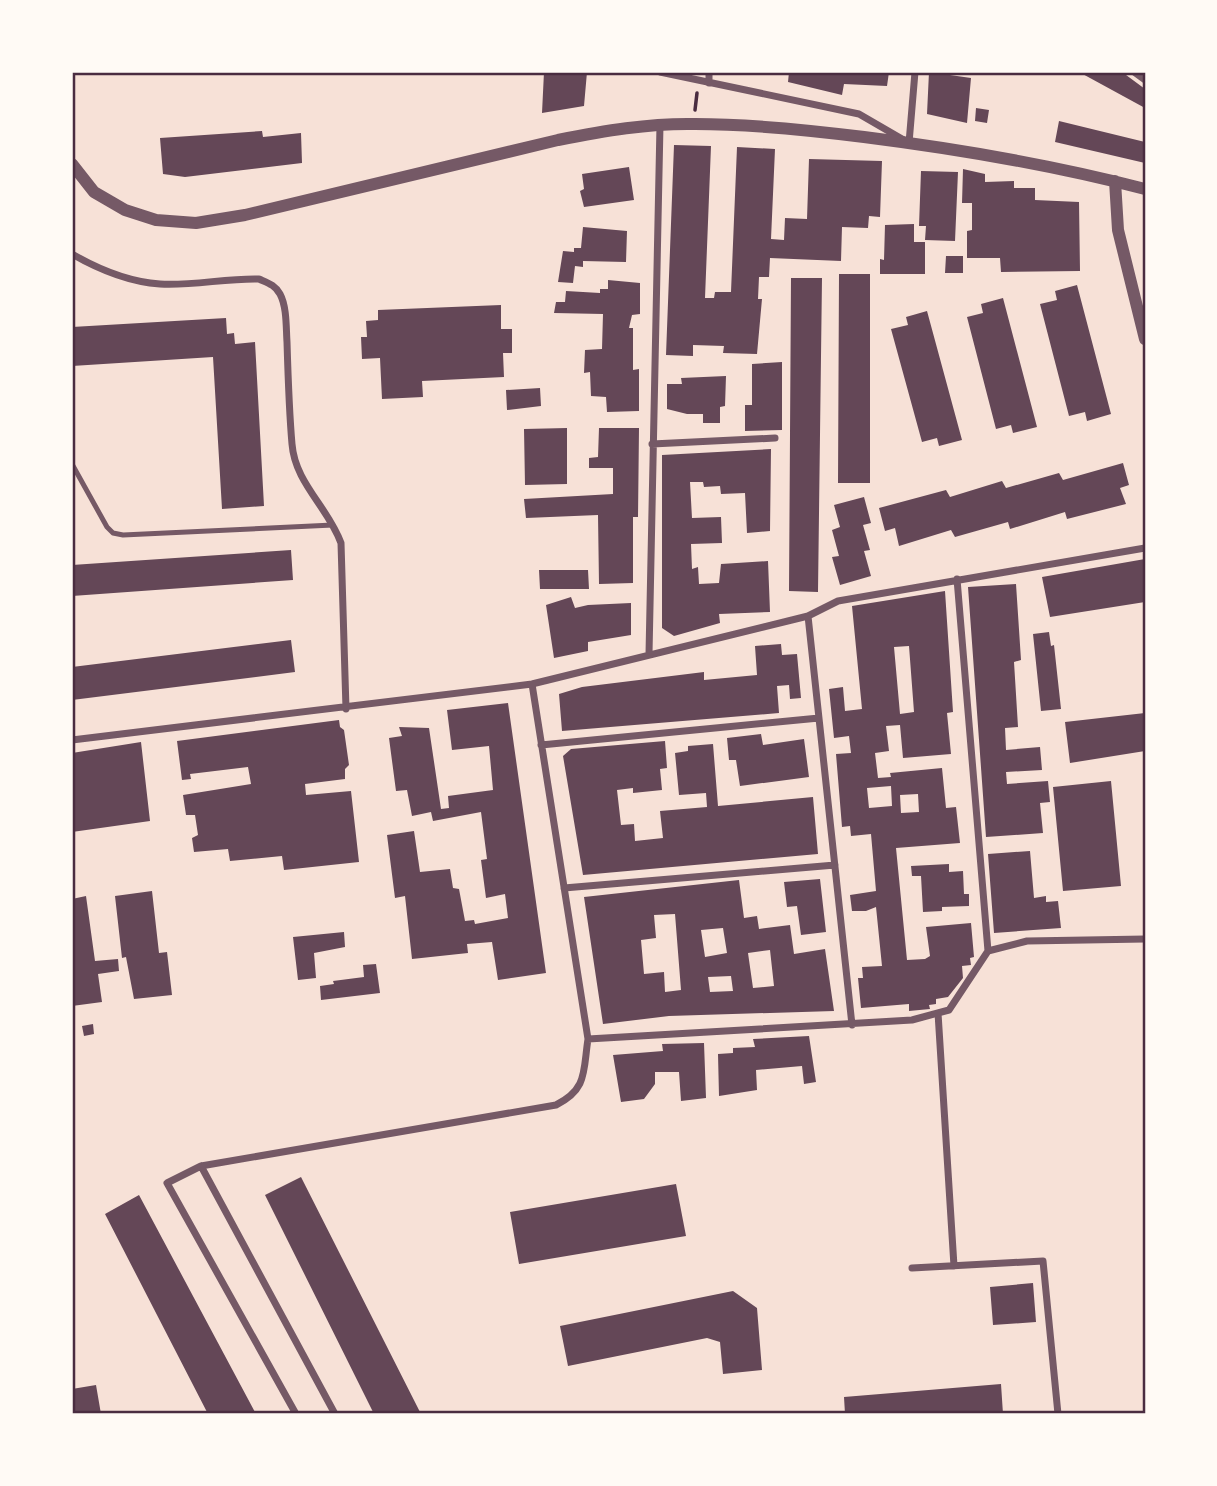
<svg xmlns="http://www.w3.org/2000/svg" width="1217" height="1486" font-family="'Open Sans',sans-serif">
	<rect width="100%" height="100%" fill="#f7e1d7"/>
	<!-- building -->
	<path fill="#644757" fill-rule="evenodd" d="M544 72H587L584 106 542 113Z
		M789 72H889L887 86 844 84 842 95 788 82Z
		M929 72 971 78 967 123 927 114Z
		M1079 72H1122L1145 89V108Z
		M976 108 989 110 987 123 975 121Z
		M1059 121 1145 142V163L1055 142Z
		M262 131 263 137 301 133 302 163 185 177 163 174 160 138Z
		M674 145 711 146 705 298H714L715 292H731L737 147 775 149 771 239 784 240 785 218 807 219 809 159 882 161 880 217 869 216 868 228 842 227 841 261 770 258 769 277H759L758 299H762L757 354 723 353 724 346 693 345V356L666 355Z
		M629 167 634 200 584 207 580 191 584 189 582 174Z
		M963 169 985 174V182L1014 181V188H1035V200L1079 202 1080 271 1001 272 1000 258H967V231L972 230V203H962Z
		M921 171 958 172 955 241 925 240 926 226H919Z
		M914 224V242H925V274H880V259L884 260 885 225Z
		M583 227 627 231 626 262 583 261V267L575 266 573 283 558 282 563 251 574 252V248H581Z
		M946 256H963V273H945Z
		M839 274H870V483H838Z
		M791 278H822L818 592 789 591Z
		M608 280 640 283V314L632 315 629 328H633V370L639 369V411L607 412 606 397 591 396 590 372 584 373 585 350 602 349 603 314 554 313 556 302H565L566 291 600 293V289H608Z
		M1077 285 1111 414 1087 421 1085 412 1069 416 1040 304 1057 300 1055 291Z
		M1003 298 1037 427 1013 433 1011 425 996 429 967 317 983 313 981 304Z
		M501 305V329H512V353H503L504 377 422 381 423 397 382 399 380 358 362 359 361 337H367L366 321 378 320V310Z
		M927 311 962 440 939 446 937 438 922 442 891 329 908 325 906 317Z
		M226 318 227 334 234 333 235 344 255 342 264 506 222 509 213 357 72 366V327Z
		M782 362V430L745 431V405H752V364Z
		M726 376 725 406 720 407V423H703V414H687L667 409V384H682L681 378Z
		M540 388 541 406 507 410 506 390Z
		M567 428V484L525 485 524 429Z
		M599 428H639L638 517H633V583L599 584 598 515 526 518 524 499 613 494V468H589V458L598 457Z
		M771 449 770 531 747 533 745 493 721 494 720 486 704 487 703 482H690L692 518 721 517 722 543 691 544 692 569 698 567 699 584 719 583 721 564 768 561 770 612 719 614 720 623 674 636 662 628V455Z
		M1123 463 1129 485 1120 488 1126 504 1067 519 1065 512 1010 529 1008 522 955 537 951 530 899 546 895 528 885 531 879 508 946 490 950 497 1002 481 1006 488 1059 473 1063 480Z
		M864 497 871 523 863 525 870 550 864 551 871 576 840 585 832 557 839 556 832 530 840 527 834 505Z
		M291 550 293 580 72 596V565Z
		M1145 559V602L1050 617 1042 577Z
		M539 570H588L589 589H540Z
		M1016 584 1021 660 1014 662 1018 727 1005 728 1006 750 1040 747 1042 770 1006 772 1007 784 1048 781 1050 802 1040 803 1043 833 986 837 968 587Z
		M945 591 953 712 947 713 951 754 903 758 900 725 886 726 889 751 875 753 878 778 891 777 890 773 942 768 946 808 956 807 960 843 896 848 907 960 925 959 930 956 926 927 971 923 974 957 970 958 971 965 962 966 963 978 948 997 936 999V1004L929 1005 930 1009 909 1011V1004L861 1008 858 978H863L862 967 882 966 876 907 866 911H852L850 895 876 891 871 834 851 836 850 826 842 827 836 754 851 753 849 736 834 738 829 689 843 687 845 711 862 709 852 606ZM909 646 914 712 900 714 894 647ZM891 786 892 806 869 808 867 788ZM918 794 919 812 901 813 900 795Z
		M571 597 575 608 588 605 631 603V635L588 642V651L554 658 546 605Z
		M1049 632 1051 646 1054 645 1061 709 1041 711 1033 634Z
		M291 640 295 672 72 700V667Z
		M781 644 782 655 797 654 801 698 790 699 789 685 777 686 779 713 562 731 559 694 582 687 704 672V680L757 675 755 646Z
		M508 703 546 973 498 980 492 942 467 944 468 953 412 959 405 896 395 898 387 835 414 831 420 872 450 869 453 888 459 889 465 921 474 920 475 924 508 918 505 894 486 898 481 860 487 859 481 812 433 821 431 812 412 816 407 790 396 791 389 738 402 736 399 727 429 728 441 809 449 808 448 796 493 790 489 746 452 750 447 710Z
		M1145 713V751L1070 763 1065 722Z
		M339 720 340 727 344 730 349 765 345 769V779L305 784 306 795 351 791 359 862 284 870 282 856 230 861 228 849 194 852 192 838 198 835 195 815H186L183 795 251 784 248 767 190 774 191 779 182 780 177 741Z
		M761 734 763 745 804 739 809 777 740 786 736 760H729L727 738Z
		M665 741 667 768 660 769 662 790 633 793V788L617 790 621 825 634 824 635 841 663 838 660 811 707 807 706 793 679 795 675 753 688 751V746L713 744 718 806 813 797 818 854 583 875 563 756 571 749Z
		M141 742 150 821 72 832V753Z
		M1111 781 1121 886 1063 891 1053 787Z
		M1030 851 1034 898 1046 896V902L1058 901 1061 928 994 933 988 854Z
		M949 864V872L963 871 964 894H969V906L942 907V911L923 912 921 876H912L911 866Z
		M820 879 826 932 801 935 797 906 787 907 784 882Z
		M739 880 744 918 757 916 759 929 790 925 794 954 825 949 834 1011 669 1016 603 1024 584 897ZM675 914 681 990 665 992 664 972 644 974 641 940 656 938 654 915ZM723 928 727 953 705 957 701 930ZM770 950 774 986 753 988 748 953ZM731 976 733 991 710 992 708 977Z
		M152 891 159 953 167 952 172 995 134 999 126 957 122 958 115 896Z
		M86 896 95 961 118 959 119 971 98 974 102 1002 72 1006V899Z
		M344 932 345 947 314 953 316 978 298 980 293 937Z
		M376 964 380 993 321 1000 320 986 334 984 333 981 364 977 363 965Z
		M93 1024 94 1034 84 1036 82 1026Z
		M809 1036 816 1082 804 1084 802 1066 756 1070 757 1090 719 1096 718 1054 733 1053V1048L755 1047 753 1039Z
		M704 1043 706 1098 681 1101 679 1072H655V1084L644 1099 621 1102 613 1055 663 1051 662 1044Z
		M301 1177 421 1414H374L265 1195Z
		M676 1184 686 1236 519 1264 510 1212Z
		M139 1195 256 1414H208L105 1214Z
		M1033 1283 1036 1322 993 1325 990 1287Z
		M733 1291 757 1308 762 1370 723 1374 720 1342 707 1338 568 1366 560 1326Z
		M1001 1384 1003 1414H845L844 1397Z
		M96 1385 101 1414H72V1389Z"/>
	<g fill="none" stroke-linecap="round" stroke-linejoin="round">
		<!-- path -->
		<path stroke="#4a2c40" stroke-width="3.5" d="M695 110 697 93"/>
		<!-- service -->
		<path stroke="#755966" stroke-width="5" d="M72 464 107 527 113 533 123 535 333 525"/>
		<!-- minor -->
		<path stroke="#755966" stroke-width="7" d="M660 72 859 114 909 143 915 72
			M709 72V83
			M1134 72 1145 80
			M72 254C98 269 130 282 160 284 193 286 226 278 259 279 268 283 275 285 280 294 287 307 286 328 287 342 288 376 289 410 292 444 295 483 328 507 341 543L346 709
			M652 444 775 438
			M957 579 988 951
			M808 616 852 1025
			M649 654 660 125
			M72 740 532 684 808 616 838 601 1145 548
			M541 745 819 718
			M564 888 835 865
			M938 1013 954 1266
			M588 1039 912 1020 949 1010 988 951 1027 941 1145 939
			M201 1166 335 1414
			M912 1268 1043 1261 1058 1414
			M296 1414 167 1183 201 1166 556 1105C588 1089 583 1071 588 1039L532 684"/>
		<!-- tertiary -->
		<path stroke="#755966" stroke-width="12" d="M72 164 94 192 125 210 156 220 196 223 245 215 558 140C603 131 649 123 695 124 751 124 808 130 864 137 959 149 1053 165 1145 189
			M1115 181 1118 230 1145 339"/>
	</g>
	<!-- border -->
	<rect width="1217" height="1486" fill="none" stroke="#fffaf5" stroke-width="147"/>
	<rect x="74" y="74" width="1070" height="1338" fill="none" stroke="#4a2c40" stroke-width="2.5"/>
</svg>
